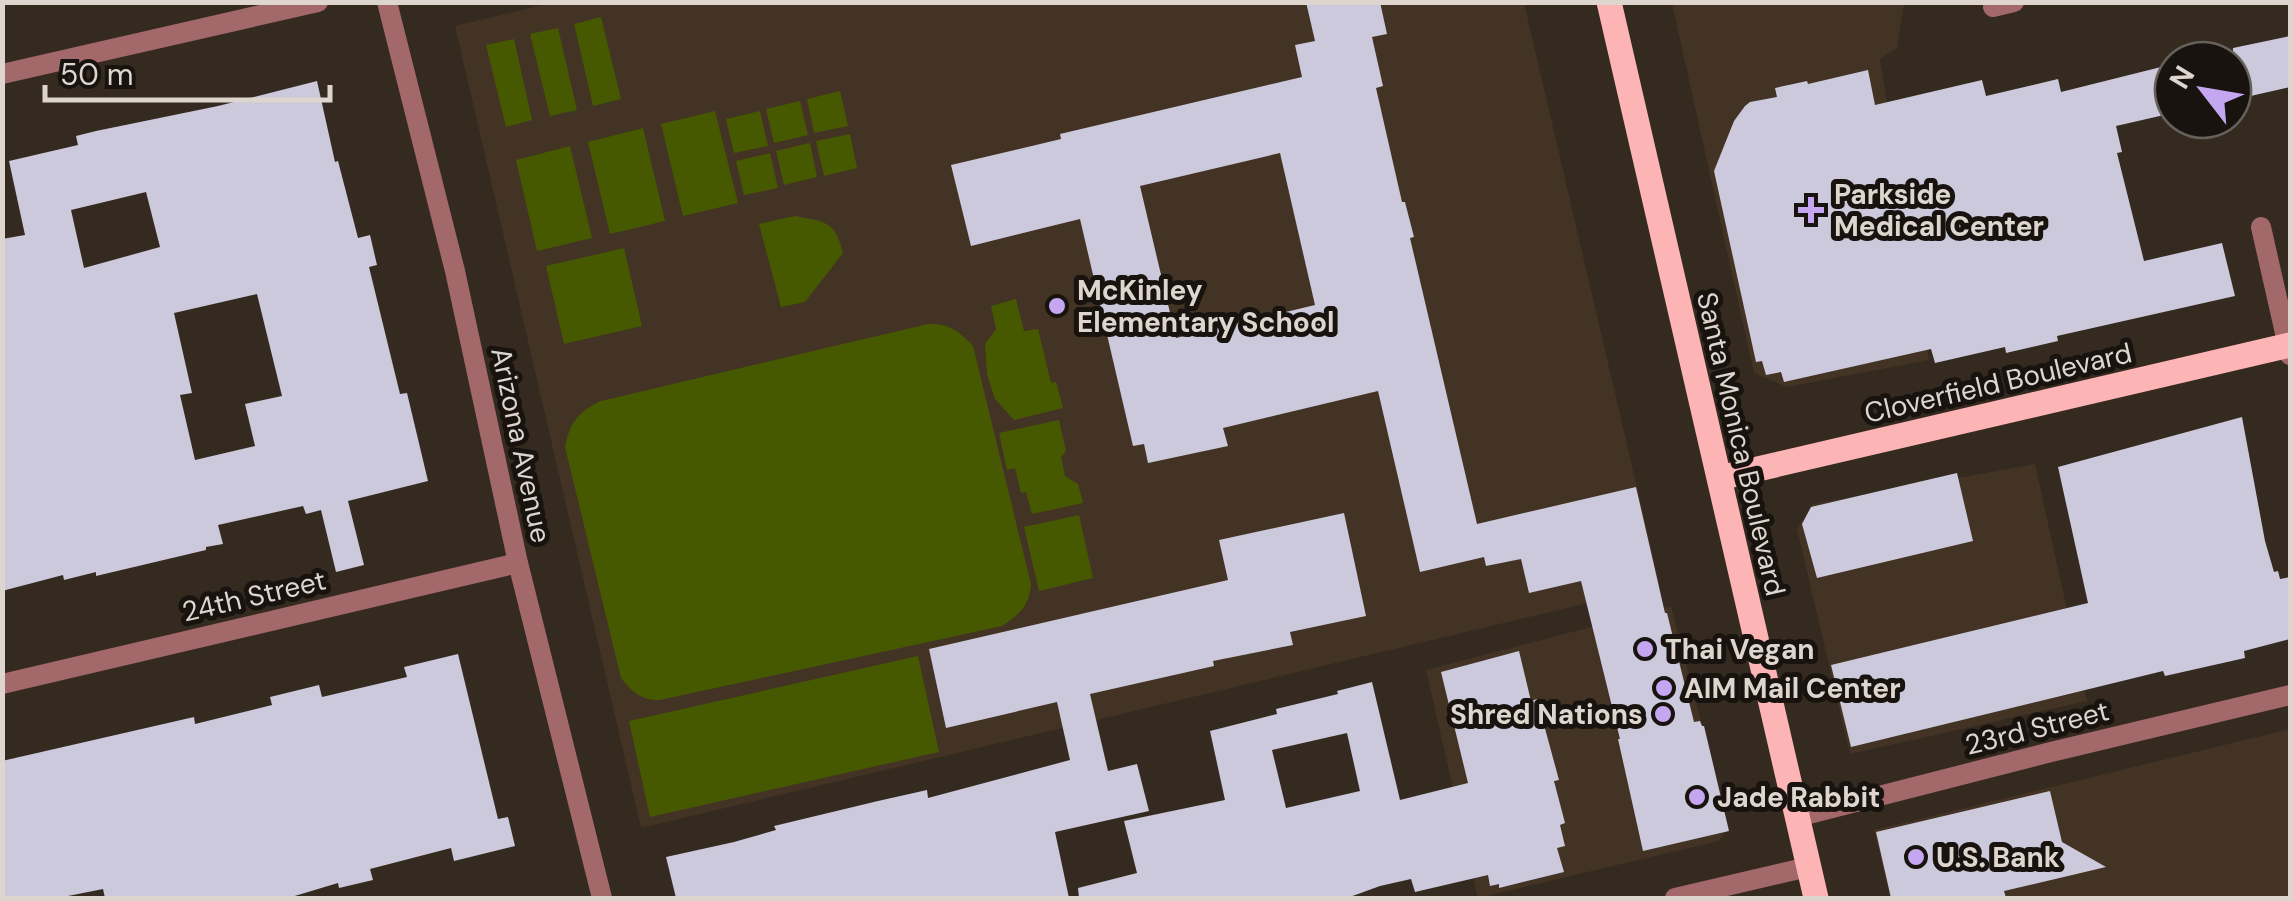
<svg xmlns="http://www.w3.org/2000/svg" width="2293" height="901" font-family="'DM Sans',sans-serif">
	<rect width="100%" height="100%" fill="#352a1f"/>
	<!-- built -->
	<path fill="#433324" d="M554 2 1524 3 1660 586 641 828 455 26Z
		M1672 3H1904L1897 48 1880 59 1929 360 1787 387 1754 373Z
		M2035 464 2087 701 1850 754 1797 529 1813 504Z
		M1671 606 1729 828 1719 841 1478 898 1426 670Z
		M2290 729V898H1890L1874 830Z"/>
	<!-- green -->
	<path fill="#465900" d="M601 17 621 99 593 106 574 24Z
		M558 28 577 110 550 116 530 34Z
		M514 39 532 120 506 127 486 45Z
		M840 91 848 126 814 133 807 99Z
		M800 101 808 135 774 143 766 109Z
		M715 111 738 203 683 216 661 124Z
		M760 111 768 146 734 153 726 119Z
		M643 128 665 221 610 234 588 142Z
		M850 134 857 168 824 176 816 141Z
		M810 143 817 177 784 185 776 151Z
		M570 146 592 238 537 251 516 160Z
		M770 153 778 188 744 195 736 161Z
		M795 216C825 222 835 220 843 253L805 302 781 307 759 224Z
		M624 248 642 326 564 344 546 266Z
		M1016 299 1024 331 1038 329 1051 383 1056 382 1063 408 1014 420 995 399 987 374 985 344 996 329 991 306Z
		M928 324C950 324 959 331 973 346L1031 584C1030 605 1019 615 1002 626L660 700C642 701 632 692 621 678L565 447C570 422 578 412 601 401Z
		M1059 420 1066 451 1061 457 1065 476 1078 484 1083 503 1032 514 1026 492 1021 493 1015 468 1007 470 999 433Z
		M1079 515 1093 578 1039 591 1024 527Z
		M918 656 939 752 650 817 629 721Z"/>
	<!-- building -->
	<path fill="#cbc9db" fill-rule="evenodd" d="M1306 2H1380L1387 34 1372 37 1383 86 1376 88 1402 202H1405L1414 237 1410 238 1477 524 1636 487 1665 613H1667L1694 722 1700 721 1702 726H1704L1729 831 1643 851 1618 739H1620L1581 581 1529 593 1521 559 1486 566 1484 557 1420 572 1378 391 1223 428 1228 446 1148 463 1144 444 1133 446 1080 219 971 246 951 165 1061 139 1060 134 1302 77 1295 45 1315 41ZM1280 153 1315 305 1176 338 1140 186Z
		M2290 36V87L2233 100V48Z
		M2173 64V113L2116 126 2122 152 2117 153 2144 261 2222 243 2235 296 2057 336 2058 341 2006 353 2005 347 1935 363 1931 349 1784 382 1781 372 1766 375 1762 361 1756 362 1714 171 1734 121 1745 106 1750 102 1777 97 1775 88 1807 81 1808 84 1868 70 1875 105 1982 80 1986 96 2058 79 2061 92Z
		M317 81 335 162 338 161 358 238 370 235 377 265 369 267 400 394 407 393 428 481 348 501 364 565 336 572 321 510 306 514 303 506 218 525 223 544 206 547V550L96 576V572L64 580 63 575 2 591V239L25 235 9 161 78 145 76 136 96 131 218 106ZM146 192 160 247 84 268 71 210ZM257 294 282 396 245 404 255 446 195 460 180 395 192 393 174 313Z
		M2242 417 2265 541 2274 572 2278 571 2280 579 2290 577V639L2244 651 2245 658 2165 676 2163 671 1851 747 1831 665 2088 603 2058 467Z
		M1957 473 1973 541 1817 578 1802 524 1811 507Z
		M1344 513 1366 616 1290 632 1293 645 1213 661 1214 666 1090 694 1108 771 1137 764 1149 811 1055 832 1069 898H676L666 857 734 842 776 830 774 826 878 801 927 790 928 798 1070 760 1057 702 946 728 929 649 1228 580 1219 540Z
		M1519 651 1531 701 1537 699 1559 780 1554 781 1565 823 1560 825 1565 846 1557 848 1564 872 1499 888V884L1490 886 1488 875 1415 892 1411 879 1380 886 1347 898H1079L1078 888 1137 873 1124 821 1225 800 1210 731 1277 714 1276 709 1338 694 1337 691 1372 682 1400 800 1468 783 1441 672ZM1347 733 1360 791 1286 808 1272 750Z
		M458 654 498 819 508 817 515 846 454 861 451 848 370 869 373 880 339 888 338 883 288 898H105L103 889 58 898H2V761L194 717 195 724 272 705 270 697 319 685 322 697 407 677 404 667Z
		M2050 791 2062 842 2106 867 2004 891 2006 898H1891L1876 832Z"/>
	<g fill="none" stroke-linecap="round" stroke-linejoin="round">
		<!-- minor -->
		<path stroke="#a3686a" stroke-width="20" d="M387 2 455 271 518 563 602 898
			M1993 7 2014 2
			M2 74 318 2
			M2261 227 2290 355
			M2 684 518 563
			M1797 817 2051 752 2290 695
			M1675 898 1808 867"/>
		<!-- primary -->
		<path stroke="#fdb4b5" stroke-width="25" d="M1609 2 1816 898
			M1719 478 2290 345"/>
	</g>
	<!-- markers -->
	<g fill="#c5a7f1" stroke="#18130f" stroke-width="4">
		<path d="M1806 195h10v10h10v10h-10v10h-10v-10h-10v-10h10z"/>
		<circle cx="1057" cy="306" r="10"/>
		<circle cx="1645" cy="649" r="10"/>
		<circle cx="1664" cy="688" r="10"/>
		<circle cx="1663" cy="714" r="10"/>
		<circle cx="1697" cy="797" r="10"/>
		<circle cx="1916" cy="857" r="10"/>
	</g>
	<g text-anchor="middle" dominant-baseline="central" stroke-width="10" stroke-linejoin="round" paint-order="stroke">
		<!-- poi labels -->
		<g font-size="28" font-weight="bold" fill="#ddd5ce" stroke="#18130f" text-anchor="start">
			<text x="1834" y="194">Parkside<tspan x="1834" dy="32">Medical Center</tspan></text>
			<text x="1077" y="290">McKinley<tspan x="1077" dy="32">Elementary School</tspan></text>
			<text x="1665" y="649">Thai Vegan</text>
			<text x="1684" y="688">AIM Mail Center</text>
			<text x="1643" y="714" text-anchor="end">Shred Nations</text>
			<text x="1717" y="797">Jade Rabbit</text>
			<text x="1936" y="857">U.S. Bank</text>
		</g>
		<!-- street labels -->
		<g font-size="28" fill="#ddd5ce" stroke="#18130f">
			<text transform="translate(1998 383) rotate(-13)">Cloverfield Boulevard</text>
			<text transform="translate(1741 444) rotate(77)">Santa Monica Boulevard</text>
			<text transform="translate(521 445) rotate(78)">Arizona Avenue</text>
			<text transform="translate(254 596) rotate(-13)">24th Street</text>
			<text transform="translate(2037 728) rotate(-14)">23rd Street</text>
		</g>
	</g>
	<!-- border -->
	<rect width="2293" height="901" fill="none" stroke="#ddd5ce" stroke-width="10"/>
	<!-- north arrow -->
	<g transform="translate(2203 90) rotate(301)"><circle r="48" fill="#18130f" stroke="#67615b" stroke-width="2.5"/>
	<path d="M0-8L18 38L0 25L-18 38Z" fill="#c5a7f1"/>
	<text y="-15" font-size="28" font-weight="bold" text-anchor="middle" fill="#ddd5ce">N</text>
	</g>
	<!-- scale -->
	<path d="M45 85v15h285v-15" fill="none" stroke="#ddd5ce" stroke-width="5"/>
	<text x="60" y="85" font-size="30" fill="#ddd5ce" stroke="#18130f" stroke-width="8" paint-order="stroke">50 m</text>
</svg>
